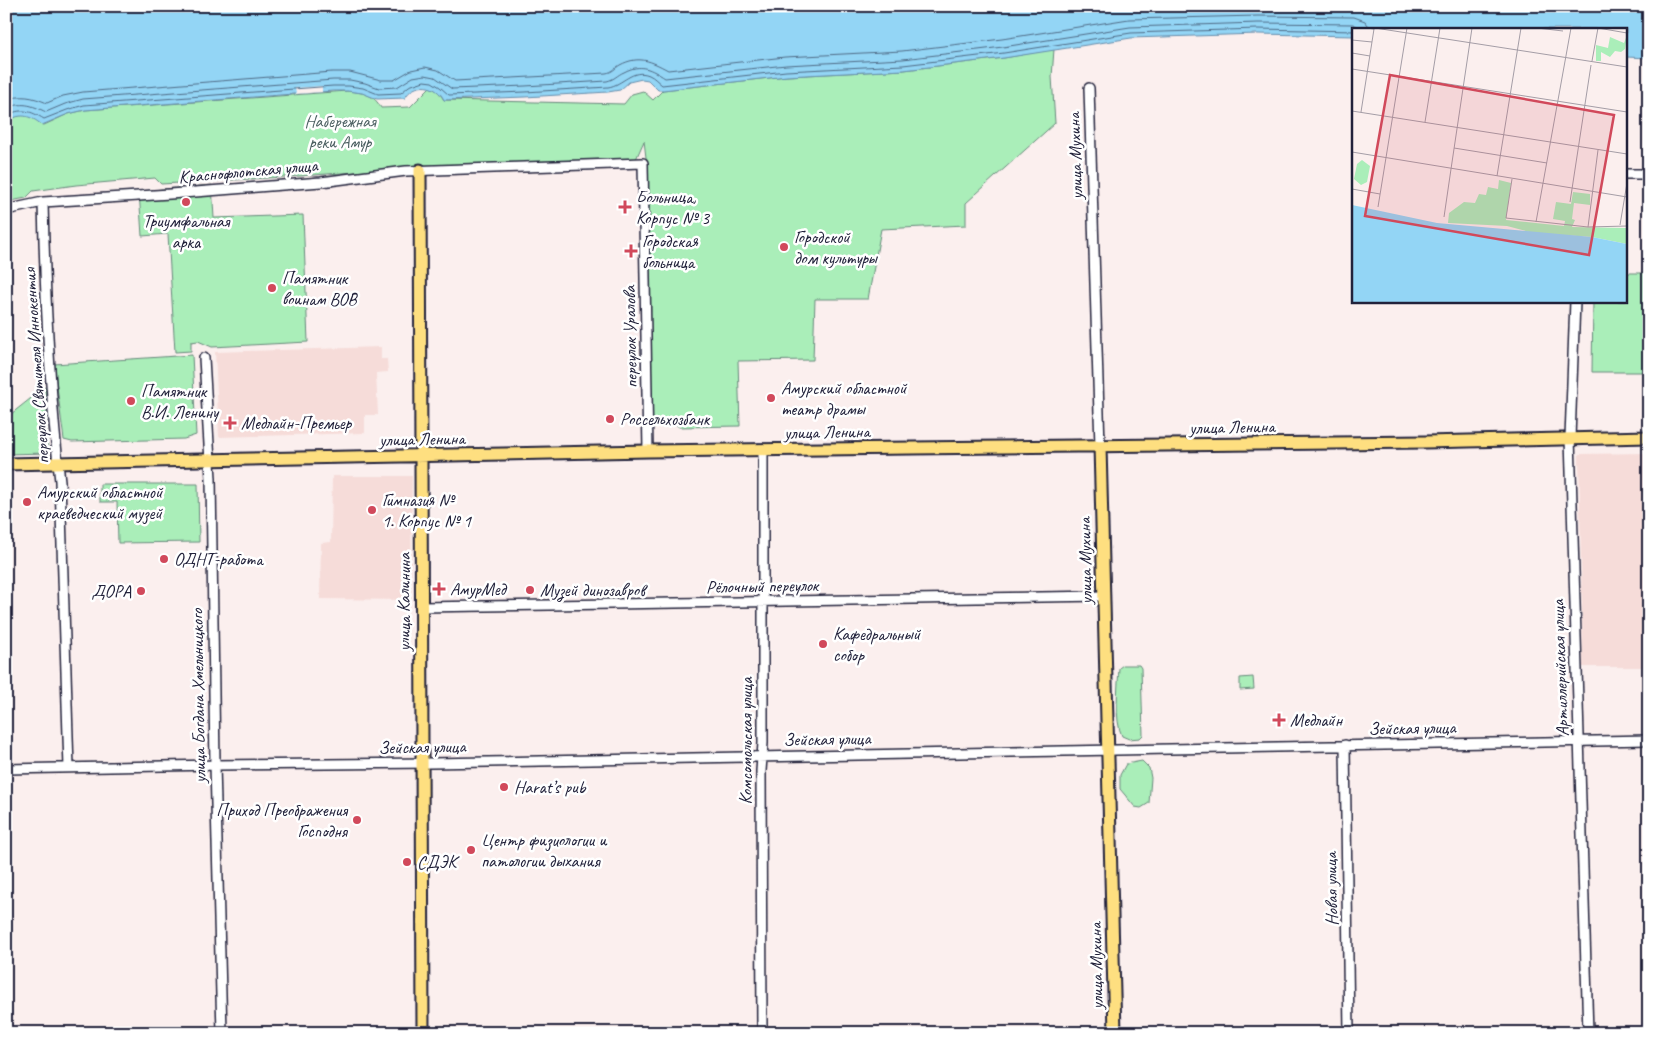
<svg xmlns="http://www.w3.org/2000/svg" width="1655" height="1039" font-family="Caveat,sans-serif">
	<rect width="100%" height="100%" fill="#fbefee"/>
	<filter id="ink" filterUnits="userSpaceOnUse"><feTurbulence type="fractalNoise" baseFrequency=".02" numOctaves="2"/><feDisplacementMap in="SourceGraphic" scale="10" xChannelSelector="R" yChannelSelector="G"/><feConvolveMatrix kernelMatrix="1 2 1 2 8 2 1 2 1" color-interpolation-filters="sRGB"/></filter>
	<g filter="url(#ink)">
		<!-- built -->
		<path fill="#f6dcd9" d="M381 347V359H387L388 372 376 373 378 415H365V433L219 437 215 352Z
			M1649 453V667H1583L1579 454Z
			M332 476H412L411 600 320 599 321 543 331 542Z"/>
		<!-- green -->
		<path fill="#aaeeb9" stroke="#66887a" d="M1054 49 1052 77 1055 123 966 203V225L881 229 868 299H815L813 360 738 361 740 426 679 427 673 422 652 423 648 174 644 141 636 159 412 168 285 177 161 184 155 178 76 185 33 191 26 198 6 202V123C14 116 24 112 34 118 39 121 38 124 44 125L68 114 85 110 347 91C363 93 373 93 381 108L410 107 430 87 438 91 444 100 624 104 632 94 643 91 653 100 663 90 787 76 904 70 1004 58Z
			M212 185 214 218 303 215 308 342 212 347 198 341 191 342V351L175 352 168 234 142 236 139 191Z
			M1626 273H1649V372H1592L1593 301H1626Z
			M192 355 196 435 184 439 72 442 64 440 54 364Z
			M45 387 48 453 6 454V418Z
			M100 484H198L199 542 118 543 117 502H100Z
			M1123 665H1139L1141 668 1143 735 1140 738 1129 739 1122 736C1114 720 1118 686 1119 668Z
			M1253 677 1254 689 1240 690V678Z
			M1142 761 1149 768 1151 778 1149 803 1141 808 1135 807 1120 789V775L1126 764Z"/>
		<!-- water -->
		<path fill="#93d5f5" stroke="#668dab" d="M6 6H1649V58L1626 57V29H1354V36L1258 34 1131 38 1004 58 904 70 787 76 663 90H658L648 80 642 79 629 82 620 90 608 92 525 97 444 100C437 84 414 81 405 98L377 99 362 93 347 91H333L85 110 68 114 42 125C30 115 19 112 6 123Z"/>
		<!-- pier -->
		<path fill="#fbefee" d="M322 86V92L296 94 295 88Z"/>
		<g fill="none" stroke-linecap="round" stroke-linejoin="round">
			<!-- shore -->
			<path stroke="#4f6a85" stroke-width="1" d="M6 100C21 94 33 97 47 103L63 96 83 92 332 72H350L381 80H394L411 70 425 67 438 70 455 81 606 73C613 72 615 68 620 65 639 55 651 61 668 70L785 57 902 51 1002 39 1129 19 1258 16 1354 17 1365 21 1371 29
				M6 109C21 101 32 105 46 112L65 104 83 99 333 80H350L365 83 379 88 397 87 413 77 425 75 435 77 452 89 525 86 607 81C615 79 617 75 624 72 641 63 651 69 665 78L786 65 903 59 1003 47 1130 27 1258 23 1353 24 1362 29
				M6 116C21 107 31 111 44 119L67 110 84 105 333 86H349L363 88 378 94 401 93 409 86 424 81 432 82 440 87 449 95 525 92 608 87C623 85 632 68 649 75 654 77 658 82 662 85L786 71 903 65 1004 53 1131 33 1258 29 1354 31"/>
			<defs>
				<path id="minor" d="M1089 88 1100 446
					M1626 174H1649
					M43 202C45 295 49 388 60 481L69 768
					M6 210 43 202 170 194 321 182 406 171 643 163 648 451
					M1575 301 1570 438 1588 1033
					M204 358 211 479 215 765 222 1033
					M422 607 1104 596
					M1345 745 1349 1033
					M6 769 215 765 432 763 1649 740
					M762 1033 761 771 763 743V450"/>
				<path id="major" d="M420 170 423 1033
					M1100 446 1115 1033
					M6 464 648 451 1425 442 1649 437"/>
			</defs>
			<!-- minor casing -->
			<use href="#minor" stroke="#22223b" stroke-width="12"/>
			<!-- major casing -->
			<use href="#major" stroke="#22223b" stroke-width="15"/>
			<!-- minor -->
			<use href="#minor" stroke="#fff" stroke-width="9"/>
			<!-- major -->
			<use href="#major" stroke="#fedf80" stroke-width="11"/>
		</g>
	</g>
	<!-- markers -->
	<g fill="#d1495b" stroke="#fff" stroke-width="2">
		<circle cx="186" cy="202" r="5"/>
		<path d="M622.5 199.5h5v5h5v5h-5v5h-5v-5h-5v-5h5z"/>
		<circle cx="784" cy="247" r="5"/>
		<path d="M628.5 243.5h5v5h5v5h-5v5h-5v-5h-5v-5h5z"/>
		<circle cx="272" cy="288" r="5"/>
		<circle cx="771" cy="398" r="5"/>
		<circle cx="131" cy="401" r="5"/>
		<circle cx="610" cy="419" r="5"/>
		<path d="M227.5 415.5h5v5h5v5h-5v5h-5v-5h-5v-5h5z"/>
		<circle cx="27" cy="502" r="5"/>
		<circle cx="372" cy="510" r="5"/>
		<circle cx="164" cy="559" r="5"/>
		<path d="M436.5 581.5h5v5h5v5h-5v5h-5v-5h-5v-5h5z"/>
		<circle cx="530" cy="590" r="5"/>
		<circle cx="141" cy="591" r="5"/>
		<circle cx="823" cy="644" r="5"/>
		<path d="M1276.5 712.5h5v5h5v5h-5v5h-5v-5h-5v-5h5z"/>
		<circle cx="504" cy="787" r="5"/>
		<circle cx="357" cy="820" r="5"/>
		<circle cx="471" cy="850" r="5"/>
		<circle cx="407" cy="862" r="5"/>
	</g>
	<g text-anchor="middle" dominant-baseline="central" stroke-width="5" stroke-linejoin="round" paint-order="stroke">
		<!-- park labels -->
		<g font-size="18" fill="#4b5f61" stroke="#fff">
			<text x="340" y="121">Набережная<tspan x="340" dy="21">реки Амур</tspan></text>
		</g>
		<!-- street labels -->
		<g font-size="18" fill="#22223b" stroke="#fff">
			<text transform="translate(1075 156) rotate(-92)">улица Мухина</text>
			<text transform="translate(248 171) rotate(-5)">Краснофлотская улица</text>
			<text transform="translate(630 337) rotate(-91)">переулок Уралова</text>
			<text transform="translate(36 366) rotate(-94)">переулок Святителя Иннокентия</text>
			<text transform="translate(1232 427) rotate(-1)">улица Ленина</text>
			<text transform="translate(827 432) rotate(-1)">улица Ленина</text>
			<text transform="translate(422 439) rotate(-1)">улица Ленина</text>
			<text transform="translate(1085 561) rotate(-91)">улица Мухина</text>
			<text transform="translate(762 586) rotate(-1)">Рёлочный переулок</text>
			<text transform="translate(404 602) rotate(-90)">улица Калинина</text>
			<text transform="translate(1560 668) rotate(-92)">Артиллерийская улица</text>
			<text transform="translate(198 696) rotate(-91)">улица Богдана Хмельницкого</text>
			<text transform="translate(1412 728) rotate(-1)">Зейская улица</text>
			<text transform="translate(827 739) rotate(-1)">Зейская улица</text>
			<text transform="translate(746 741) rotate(-90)">Комсомольская улица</text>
			<text transform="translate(422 747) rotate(-1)">Зейская улица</text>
			<text transform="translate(1331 889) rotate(-91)">Новая улица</text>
			<text transform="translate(1096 966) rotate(-91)">улица Мухина</text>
		</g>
		<!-- poi labels -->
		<g font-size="18" fill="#22223b" stroke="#fff" text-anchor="start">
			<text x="636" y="197">Больница,<tspan x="636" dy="21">Корпус № 3</tspan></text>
			<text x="186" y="221" text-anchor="middle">Триумфальная<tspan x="186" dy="21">арка</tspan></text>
			<text x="794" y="237">Городской<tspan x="794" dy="21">дом культуры</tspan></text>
			<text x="642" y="241">Городская<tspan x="642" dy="21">больница</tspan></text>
			<text x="282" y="278">Памятник<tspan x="282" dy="21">воинам ВОВ</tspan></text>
			<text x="781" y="388">Амурский областной<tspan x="781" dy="21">театр драмы</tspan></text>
			<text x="141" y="391">Памятник<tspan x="141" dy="21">В.И. Ленину</tspan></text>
			<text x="620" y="419">Россельхозбанк</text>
			<text x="241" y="423">Медлайн-Премьер</text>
			<text x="37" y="492">Амурский областной<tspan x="37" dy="21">краеведческий музей</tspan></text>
			<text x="382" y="500">Гимназия №<tspan x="382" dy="21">1. Корпус № 1</tspan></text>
			<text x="174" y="559">ОДНТ-работа</text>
			<text x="450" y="589">АмурМед</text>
			<text x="540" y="590">Музей динозавров</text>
			<text x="131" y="591" text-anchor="end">ДОРА</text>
			<text x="833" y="634">Кафедральный<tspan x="833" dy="21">собор</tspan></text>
			<text x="1290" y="720">Медлайн</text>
			<text x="514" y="787">Harat’s pub</text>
			<text x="347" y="810" text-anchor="end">Приход Преображения<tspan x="347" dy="21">Господня</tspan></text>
			<text x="481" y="840">Центр физиологии и<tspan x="481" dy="21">патологии дыхания</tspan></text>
			<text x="417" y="862">СДЭК</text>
		</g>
	</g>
	<!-- overview -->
	<g transform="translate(1352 28)">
		<rect width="275" height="275" fill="#fbefee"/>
		<path d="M275 7 273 21 269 24 263 23 258 29 249 24V33H244V17L256 20 258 9 272 15ZM10 132 18 138 15 154 9 157 2 151 5 136ZM147 152 159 155 154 192 212 198 213 193 201 191 204 174 219 176 221 164 238 166V177L222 175 220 191 223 192 220 199 275 200V216L240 209 181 205 155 198 96 195 97 185 112 174 123 175 127 166 134 167 136 159 146 161Z" fill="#aaeeb9"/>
		<path d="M0 177 85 195 240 209 275 216V275H0Z" fill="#93d5f5"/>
		<path fill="none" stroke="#a49da6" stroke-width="1" d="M23 0 275 39M185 0 211 3M246 0 275 5M0 12 20 14M0 25 18 28M240 33 246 0M0 41 275 84M0 83 275 126M9 84 22 1 15 0M73 94 88 0M102 120 195 135M0 124 275 169M99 141 120 0M145 148 169 0M160 151 154 190 236 199 275 198M0 161 28 166M218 174 239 37M26 179 55 0M92 189 99 141M184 194 219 0M268 197 275 155M236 199 246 122"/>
		<path fill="#d1495b" fill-opacity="0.15" stroke="#d1495b" stroke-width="2.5" d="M38 47 262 87 237 227 13 188Z"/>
		<rect width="275" height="275" fill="none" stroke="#22223b" stroke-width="2.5"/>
	</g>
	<!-- margin -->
	<rect width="1655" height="1039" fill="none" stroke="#fff" stroke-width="25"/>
	<rect x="12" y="12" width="1630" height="1014" fill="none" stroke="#22223b" stroke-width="2" filter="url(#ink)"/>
</svg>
